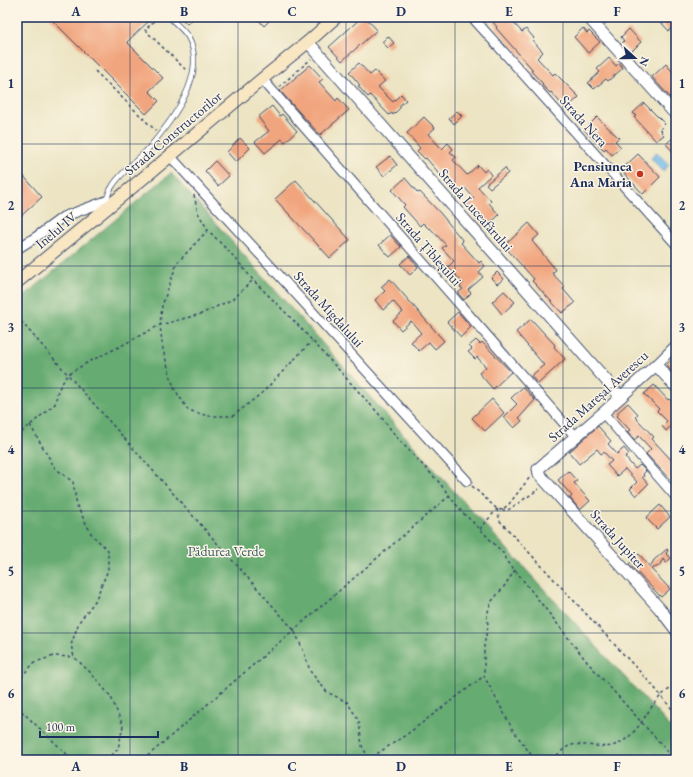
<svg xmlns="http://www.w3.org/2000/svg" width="693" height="777" font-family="'EB Garamond',serif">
	<rect width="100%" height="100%" fill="#fcf5e5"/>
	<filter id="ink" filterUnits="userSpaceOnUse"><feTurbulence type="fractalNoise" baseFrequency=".025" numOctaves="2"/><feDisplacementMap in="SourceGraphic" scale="8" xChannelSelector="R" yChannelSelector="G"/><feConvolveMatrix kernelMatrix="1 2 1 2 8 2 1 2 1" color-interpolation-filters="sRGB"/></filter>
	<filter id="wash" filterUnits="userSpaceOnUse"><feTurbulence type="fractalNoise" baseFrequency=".012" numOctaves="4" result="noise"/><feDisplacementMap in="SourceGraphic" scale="16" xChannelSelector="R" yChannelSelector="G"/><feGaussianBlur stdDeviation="0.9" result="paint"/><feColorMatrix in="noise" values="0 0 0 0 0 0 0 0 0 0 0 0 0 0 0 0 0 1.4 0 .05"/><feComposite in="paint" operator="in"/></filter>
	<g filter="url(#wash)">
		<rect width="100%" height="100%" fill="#ece4c3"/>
		<!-- forest -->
		<path fill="#66ab71" stroke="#406d68" d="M171 173 451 488 676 733V760H17V302Z"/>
		<!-- water -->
		<path fill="#71bae9" stroke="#4674a4" d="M657 152 669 165 663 171 651 158Z"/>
		<g id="blocks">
			<!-- building -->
			<path fill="#f1a57e" d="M49 17H153L127 42 163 78 149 91 159 101 146 114Z
				M180 17H195L187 24Z
				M256 17H273L264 26Z
				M362 17H365L377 30 342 61 329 47Z
				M493 17H508L522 32 526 29 534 38 532 40 543 52 537 58 553 75 555 73 579 97 566 109 551 92 550 93 542 85 543 84 531 71 533 70 496 28 497 27 493 22 496 20Z
				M599 17H613L605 24Z
				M656 17H676V25L669 31Z
				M583 28 587 33 589 31 600 42 588 53 574 37Z
				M629 29 641 42 630 53 621 44 624 41 621 37Z
				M388 36 394 43 388 48 382 42Z
				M609 58 616 66 619 63 623 68 608 81 606 79 594 89 588 83 600 72 597 69Z
				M359 63 370 75 375 71 385 81 378 87 393 102 401 94 406 100 399 106 401 107 393 115 392 113 389 115 370 95 368 97 358 86 360 85 349 72Z
				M666 64 676 76V104L652 77Z
				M310 65 323 79 319 82 336 101 338 98 349 110 320 135 280 91Z
				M644 103 665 124 660 129 662 131 661 132 664 135 656 141 634 117 636 116 633 113Z
				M272 106 280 116 282 114 297 131 285 142 282 139 265 153 255 142 269 131 258 117Z
				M457 111 462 116 454 124 449 118Z
				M424 117 435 128 428 134 442 149 448 143 453 149 450 152 456 157 453 160 467 175 478 165 484 172 487 169 491 175 478 187 491 201 489 203 499 215 485 228 466 205 474 198 465 188 459 193 451 185 450 186 426 158 425 159 417 151 420 148 407 133Z
				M597 117 619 138 615 141 621 147 612 155 606 148 604 150 584 130Z
				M676 135V155L666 144Z
				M240 138 250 148 236 162 227 152Z
				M638 154 660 177 643 194 621 170Z
				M390 156 397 165 384 176 376 167Z
				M215 161 229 176 218 186 205 171Z
				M505 168 508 173 490 188 486 184Z
				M21 173 42 197 21 216 17 211V176Z
				M405 178 418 193 420 192 441 214 463 241 461 243 479 263 481 261 485 266 479 272 483 277 468 290 471 293 464 300 458 293 463 289 460 287 463 283 448 267 454 261 442 248 446 245 430 228 429 229 423 223 420 226 403 207 405 205 392 190Z
				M296 180 350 240 330 258 275 199Z
				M529 223 539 235 532 241 556 270 552 273 565 287 563 289 575 303 562 313 537 286 532 281 534 279 504 246Z
				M390 235 401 247 390 257 379 245Z
				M409 256 418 267 410 275 400 264Z
				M497 272 504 279 497 284 491 278Z
				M390 279 444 341 435 349 429 342 419 351 411 342 421 333 411 321 401 330 393 321 403 312 399 308 393 301 383 310 375 300 385 291 381 287Z
				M504 291 515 302 502 314 492 302Z
				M458 312 471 327 461 337 447 322Z
				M531 319 555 345 554 347 565 359 538 384 531 376 544 365 516 332Z
				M476 340 480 344 482 342 511 372 493 389 479 373 486 367 477 357 475 359 468 352 472 349 469 346Z
				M676 356V368L672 372 666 365Z
				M654 385 668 400 669 399 676 406V421L666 431 662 426 667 421 657 411 659 409 644 394Z
				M523 387 535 400 519 418 522 421 514 428 504 417 517 404 511 398Z
				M492 399 504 413 485 431 472 418Z
				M628 403 638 414 635 417 654 437 652 439 676 465V486L646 454 651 449 639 436 634 440 627 432 630 430 617 416 619 414 617 413Z
				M598 426 611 441 608 444 617 454 624 448 629 454 625 457 635 469 640 465 646 471 643 474 644 476 642 477 648 484 636 496 630 489 637 482 625 469 617 476 607 465 612 461 604 452 601 454 597 449 579 464 569 452Z
				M568 471 577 481 574 483 590 501 580 510 570 498 572 496 558 480Z
				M660 505 670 517 657 529 646 518Z
				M667 549 668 550 666 554 671 558 666 563 663 559 659 566 651 569 670 589 661 597 629 564 639 554 650 567 654 560Z"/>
		</g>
	</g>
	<g filter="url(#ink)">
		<use href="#blocks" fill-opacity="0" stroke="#3a4a6d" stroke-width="1"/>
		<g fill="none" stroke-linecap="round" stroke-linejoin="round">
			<defs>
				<path id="service" d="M106 201C108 196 109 191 112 187 119 174 138 160 148 149 171 122 209 74 188 37 184 30 175 23 169 17"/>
				<path id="minor" d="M472 17 676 244
					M262 79 576 437
					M170 156 467 481
					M17 249 36 237 63 217 106 201H114
					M656 365 676 345
					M603 413 676 497"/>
				<path id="tertiary" d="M588 17 676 115
					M308 42 621 397
					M676 387 656 365 603 413 538 469 539 474 660 609 676 630"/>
				<path id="secondary" d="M17 282 170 156 262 79 308 42 336 17"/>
			</defs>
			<!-- service casing -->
			<use href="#service" stroke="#3a4a6d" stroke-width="6"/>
			<!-- minor casing -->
			<use href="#minor" stroke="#3a4a6d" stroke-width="11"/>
			<!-- tertiary casing -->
			<use href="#tertiary" stroke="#3a4a6d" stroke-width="13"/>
			<!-- secondary casing -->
			<use href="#secondary" stroke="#3a4a6d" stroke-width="14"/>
			<!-- path -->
			<path stroke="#3a4a6d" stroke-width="1.5" stroke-dasharray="3 3" stroke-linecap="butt" d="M158 17 145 30 187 71
				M95 71 156 131
				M279 87 311 59
				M194 195 198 213 208 230 236 259 253 280 297 324 378 413 399 440 438 481 462 512 480 529 503 553 506 561 515 570 588 663 662 745 673 760
				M208 230 177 263 162 306 160 325 163 350 174 388 188 410 208 416H233L263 392 312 341
				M17 317 294 630 304 652 310 671 327 692 347 702 359 721 362 746 369 759
				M30 425 55 468 73 482 77 506 92 535 108 550V570L95 601 79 622 71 645 74 657 91 673 111 697 123 726 118 749 106 760
				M17 436 55 404 58 390 68 374 90 361 117 348 160 325 201 314 233 299 253 280
				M472 486 497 509 502 510 509 504 530 477
				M497 509 500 521 525 548 653 686 676 714
				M502 510H508L539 489
				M480 529 497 509
				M515 570 503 588 491 602 487 615 488 626 484 645V676L513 730 535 760
				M17 681 35 662 54 656 74 657
				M17 707 70 757 78 760
				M143 760 449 496
				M367 760 406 735 484 676
				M553 760C557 755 563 749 569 746 580 741 601 750 615 745 640 735 644 712 661 696 665 692 671 688 676 685"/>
			<!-- service -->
			<use href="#service" stroke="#fff" stroke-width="4.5"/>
			<!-- minor -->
			<use href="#minor" stroke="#fff" stroke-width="9"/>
			<!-- tertiary -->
			<use href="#tertiary" stroke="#fff" stroke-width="11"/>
			<!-- secondary -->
			<use href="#secondary" stroke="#f9e7c3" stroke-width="12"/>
		</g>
	</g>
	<!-- grid -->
	<path fill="none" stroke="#1b2f5e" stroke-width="1" stroke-opacity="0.55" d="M130 17V760M238 17V760M346 17V760M455 17V760M563 17V760M17 144H676M17 266H676M17 388H676M17 511H676M17 633H676"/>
	<!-- markers -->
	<circle fill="#c8321e" stroke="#fcf5e5" stroke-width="1.5" cx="640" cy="174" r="4"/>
	<g text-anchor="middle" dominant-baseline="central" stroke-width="3" stroke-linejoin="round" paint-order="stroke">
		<!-- street labels -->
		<g font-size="14" fill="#1b2f5e" stroke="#fcf5e5">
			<text transform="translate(584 121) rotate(48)">Strada Nera</text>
			<text transform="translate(173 133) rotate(-40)">Strada Constructorilor</text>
			<text transform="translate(476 210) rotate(49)">Strada Luceafărului</text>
			<text transform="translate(56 230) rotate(-40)">Inelul IV</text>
			<text transform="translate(429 249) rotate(49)">Strada Țibleșului</text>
			<text transform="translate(329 309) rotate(48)">Strada Migdalului</text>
			<text transform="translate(598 396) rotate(-42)">Strada Mareșal Averescu</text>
			<text transform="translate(618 539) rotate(48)">Strada Jupiter</text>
		</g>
		<!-- poi labels -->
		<g font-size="14" font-weight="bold" fill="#1b2f5e" stroke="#fcf5e5" text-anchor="end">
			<text x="632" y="166">Pensiunea<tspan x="632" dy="16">Ana Maria</tspan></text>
		</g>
		<!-- park labels -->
		<g font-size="14" fill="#385c69" stroke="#fcf5e5">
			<text x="226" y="551">Pădurea Verde</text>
		</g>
	</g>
	<!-- margin -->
	<rect width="693" height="777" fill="none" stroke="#fcf5e5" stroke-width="44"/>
	<!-- north arrow -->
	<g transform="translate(635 58) rotate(111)" stroke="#fcf5e5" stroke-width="3" paint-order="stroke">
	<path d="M0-3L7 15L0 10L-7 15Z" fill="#1b2f5e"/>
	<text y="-6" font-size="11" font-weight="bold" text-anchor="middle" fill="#1b2f5e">N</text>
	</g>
	<!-- scale -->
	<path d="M40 731v6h118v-6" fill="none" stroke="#1b2f5e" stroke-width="2"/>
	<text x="46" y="731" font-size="12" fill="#1b2f5e" stroke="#fcf5e5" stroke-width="3" paint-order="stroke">100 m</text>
	<rect x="22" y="22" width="649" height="733" fill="none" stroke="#1b2f5e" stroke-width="1.5"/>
	<g font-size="13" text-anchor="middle" font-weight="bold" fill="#1b2f5e">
		<text x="76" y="16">A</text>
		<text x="184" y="16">B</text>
		<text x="292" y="16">C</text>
		<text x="401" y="16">D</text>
		<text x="509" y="16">E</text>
		<text x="617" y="16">F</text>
		<text x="11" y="88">1</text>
		<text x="682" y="88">1</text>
		<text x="11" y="210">2</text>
		<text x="682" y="210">2</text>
		<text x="11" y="332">3</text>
		<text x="682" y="332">3</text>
		<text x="11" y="454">4</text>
		<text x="682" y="454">4</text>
		<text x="11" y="576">5</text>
		<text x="682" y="576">5</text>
		<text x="11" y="698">6</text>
		<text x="682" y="698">6</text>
		<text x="76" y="771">A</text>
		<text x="184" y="771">B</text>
		<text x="292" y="771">C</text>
		<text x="401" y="771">D</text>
		<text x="509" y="771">E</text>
		<text x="617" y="771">F</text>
	</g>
</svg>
